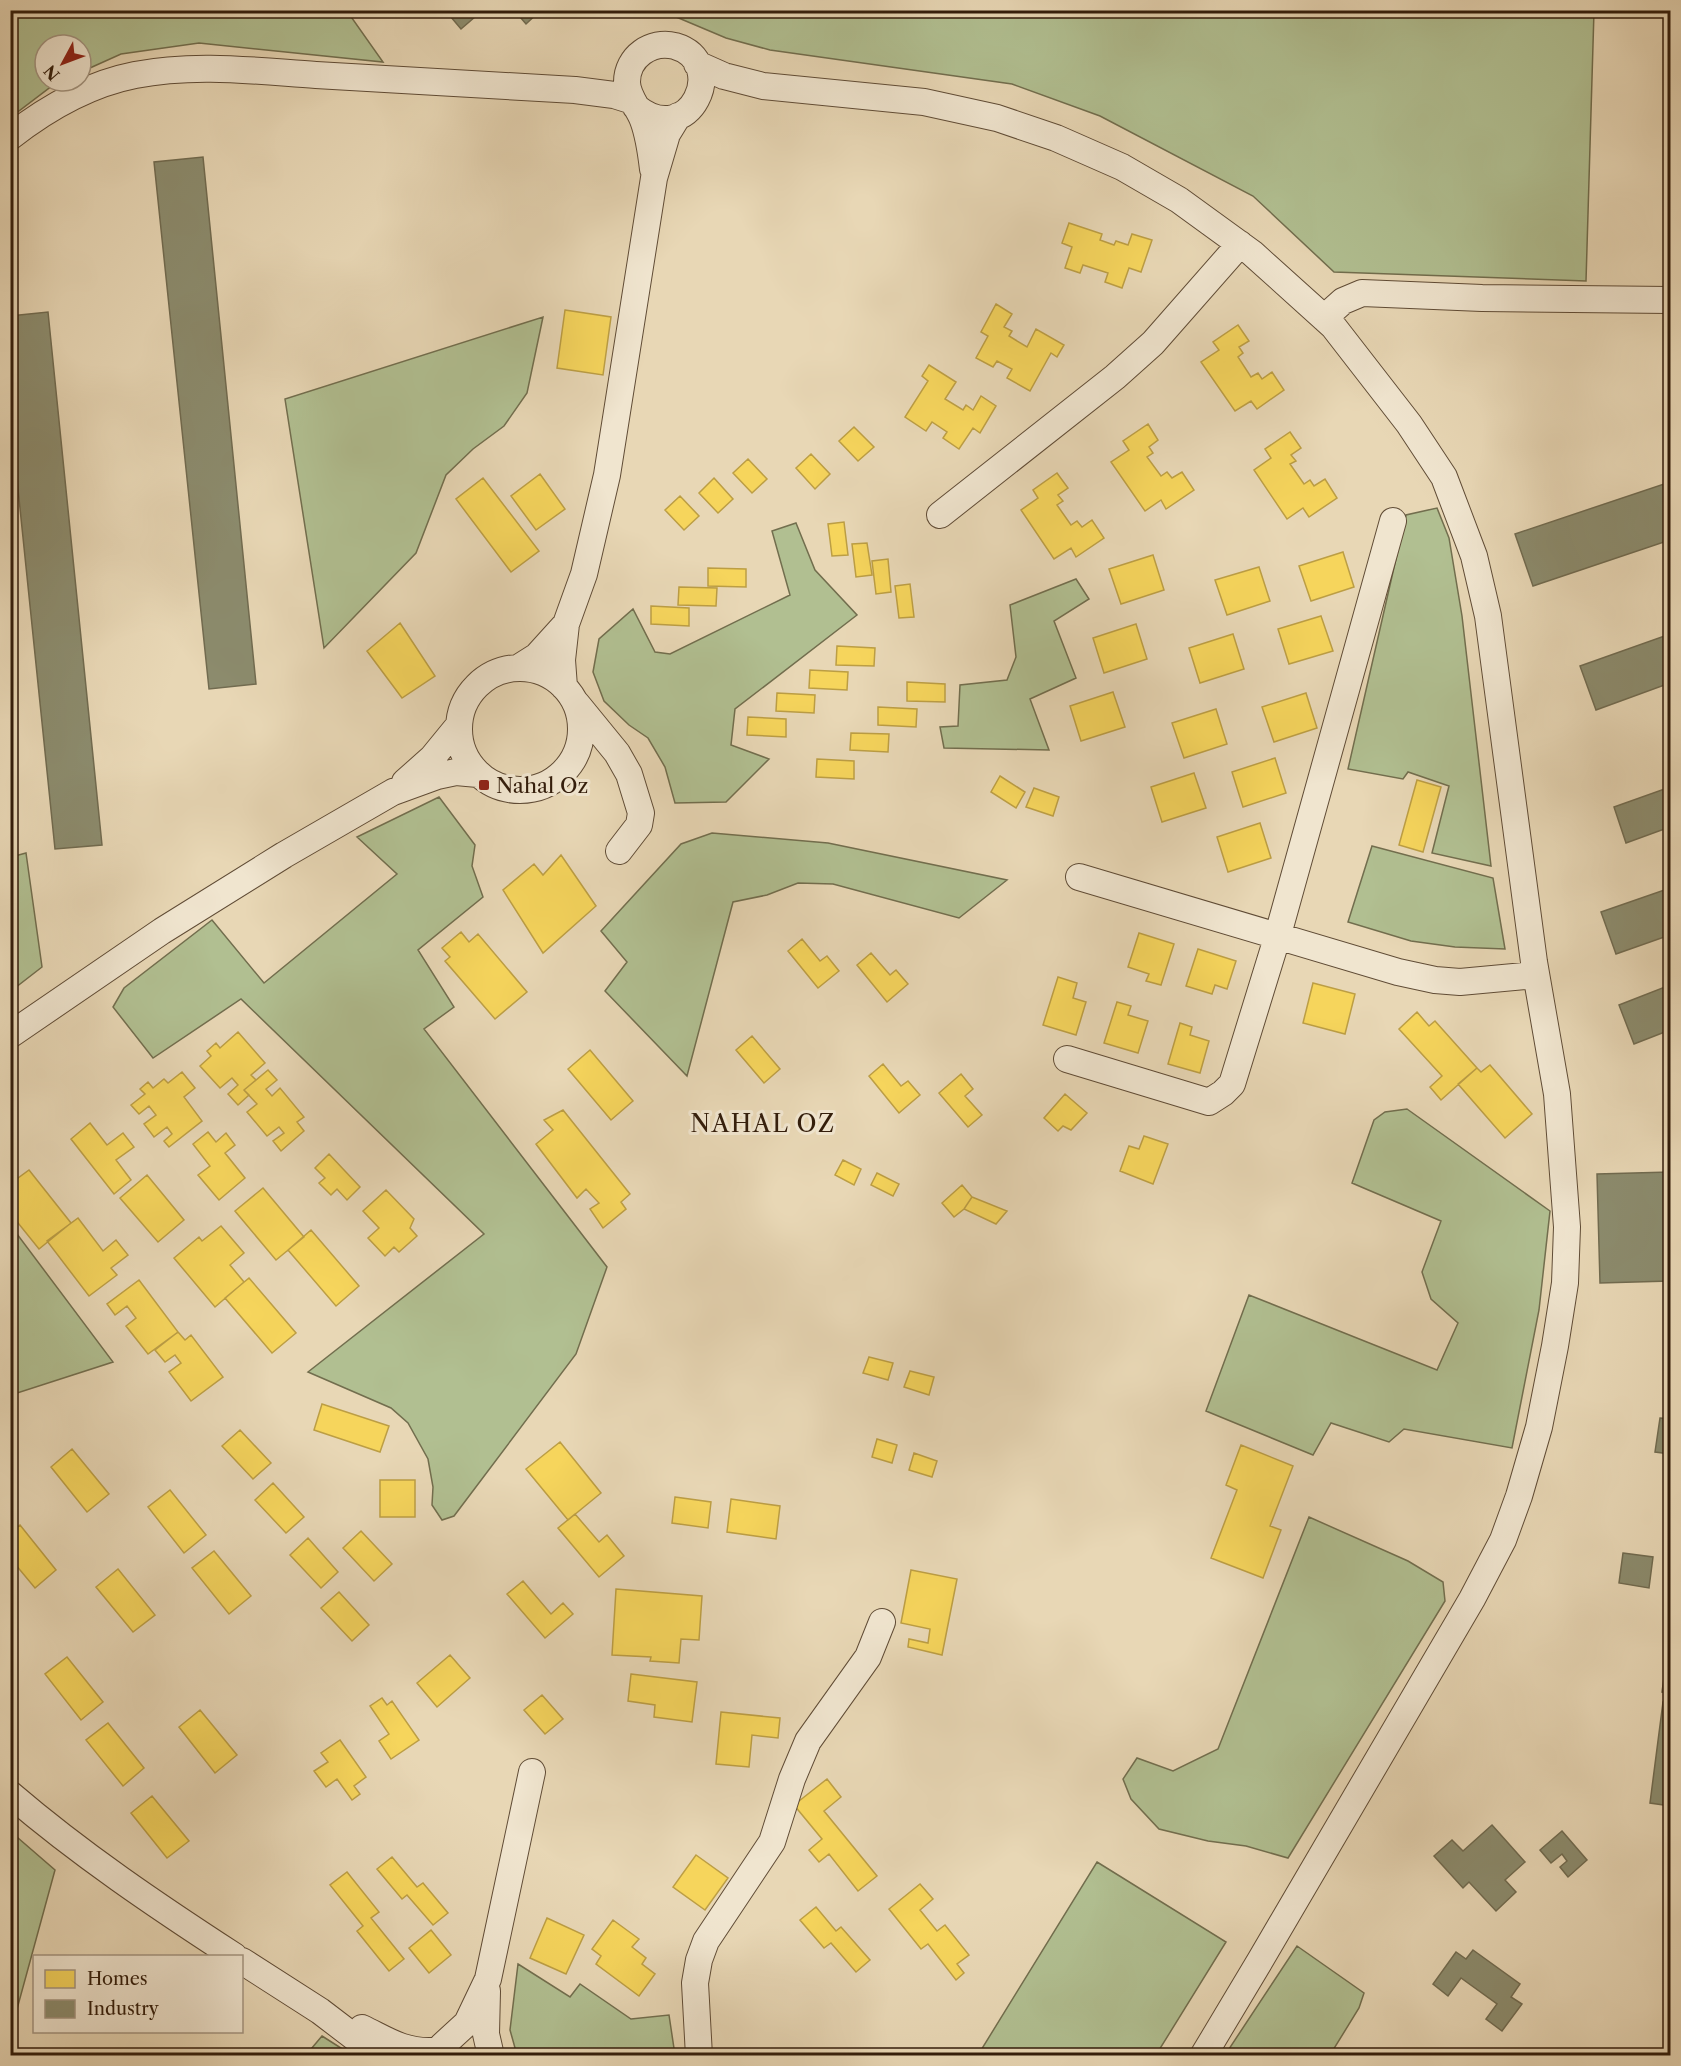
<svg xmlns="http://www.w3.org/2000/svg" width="1681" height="2066" font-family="'Libre Caslon Text',serif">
	<rect width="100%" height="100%" fill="#e8d7b5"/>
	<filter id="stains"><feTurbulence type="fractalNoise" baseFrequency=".00333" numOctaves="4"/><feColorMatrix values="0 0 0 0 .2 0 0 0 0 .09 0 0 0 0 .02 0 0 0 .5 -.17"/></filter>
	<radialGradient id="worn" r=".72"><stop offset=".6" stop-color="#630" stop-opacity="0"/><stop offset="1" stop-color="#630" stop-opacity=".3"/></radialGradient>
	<!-- green -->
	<path fill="#b1bf91" stroke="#726e4e" stroke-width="1.5" d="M11 10 347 11 383 62 199 43 121 54 81 72V45H45V81H62L52 86 11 117Z
		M662 11H1594L1586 281 1334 272 1253 196 1100 116 1012 84 770 50 726 38Z
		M543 317 527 393 504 426 473 449 446 475 416 553 324 648 285 399Z
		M1437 508 1449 538 1462 616 1491 866 1432 853 1449 786 1408 772 1403 779 1348 769 1406 515Z
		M796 523 815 570 857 615 735 709 731 745 769 759 726 802 675 803 665 767 648 738 629 725 604 701 593 672 599 639 633 609 655 652 670 654 790 595 772 531Z
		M1076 579 1089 599 1054 621 1076 678 1030 699 1049 750 944 748 940 727 958 726 960 685 1007 680 1016 657 1010 605Z
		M439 797 475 845 472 866 483 897 418 950 454 1007 424 1029 607 1267 576 1354 454 1516 442 1520 432 1505 433 1487 428 1459 408 1423 391 1408 308 1372 484 1234 241 999 153 1058 113 1007 124 988 212 920 264 983 397 874 357 837Z
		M712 833 828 843 1007 880 959 918 833 884 798 883 767 895 733 902 687 1076 605 991 627 962 601 931 681 844Z
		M1372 846 1493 878 1505 949 1455 947 1411 941 1348 922Z
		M26 853 42 967 11 991V857Z
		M1407 1109 1550 1211 1539 1310 1512 1448 1404 1429 1389 1442 1331 1423 1313 1455 1206 1411 1249 1295 1437 1370 1458 1323 1431 1299 1422 1272 1441 1221 1352 1183 1374 1120 1385 1112Z
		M10 1226H11L113 1362 11 1395Z
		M1309 1517 1408 1561 1443 1582 1445 1601 1288 1858 1246 1846 1208 1841 1159 1829 1131 1799 1123 1779 1137 1758 1173 1771 1218 1749Z
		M10 1831 55 1870 17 2009 14 2056 10 2055Z
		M1097 1862 1226 1942 1156 2055H978Z
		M1297 1946 1364 1993 1359 2008 1330 2055H1225Z
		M518 1964 570 1997 580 1984 631 2019 669 2015 675 2055H517L510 2030Z
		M322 2036 352 2055H306Z"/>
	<!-- homes -->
	<path fill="#f6d55c" stroke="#bc9e44" stroke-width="1.5" d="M1069 223 1102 234 1100 240 1114 245 1116 241 1128 245 1132 234 1152 240 1141 272 1129 268 1122 288 1105 282 1108 273 1083 265 1080 273 1065 268 1072 247 1062 243Z
		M996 304 1012 314 1004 327 1012 331 1009 336 1027 347 1036 329 1064 345 1057 357 1051 353 1030 391 1007 378 1012 369 997 361 993 367 976 358 988 336 981 332Z
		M565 310 611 317 603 375 557 368Z
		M1238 325 1249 341 1239 347 1243 353 1238 357 1251 377 1258 373 1262 379 1272 372 1284 390 1257 409 1251 401 1235 411 1201 362 1219 350 1213 342Z
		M929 365 956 382 945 399 963 410 966 405 973 410 981 396 996 406 980 433 973 428 959 449 943 438 947 432 932 422 926 431 905 417 928 381 922 376Z
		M1148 424 1158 440 1149 447 1153 453 1147 457 1161 476 1167 472 1172 478 1182 472 1194 490 1166 509 1161 500 1145 511 1111 462 1129 450 1123 441Z
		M854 427 874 447 858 461 839 441Z
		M1290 432 1301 448 1291 455 1296 461 1290 464 1304 484 1310 480 1314 486 1325 479 1337 498 1309 517 1303 508 1287 519 1254 470 1271 458 1265 449Z
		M811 454 830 474 815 489 796 468Z
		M748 459 767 479 752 493 733 473Z
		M1057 473 1068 488 1058 495 1063 501 1057 505 1071 525 1077 521 1082 527 1092 520 1104 538 1076 557 1071 548 1054 559 1021 510 1038 498 1033 490Z
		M540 474 565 509 536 530 511 496Z
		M483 478 539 551 511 572 456 499Z
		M714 478 733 499 718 513 699 493Z
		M680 496 699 516 684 530 665 510Z
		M844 522 848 555 832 556 828 524Z
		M867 543 872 575 856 577 852 544Z
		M1343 552 1354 587 1311 601 1299 566Z
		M1153 555 1164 590 1121 604 1109 569Z
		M888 559 891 592 876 594 872 561Z
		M1259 567 1270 601 1227 615 1215 580Z
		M708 568 746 569V587L708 586Z
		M910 584 914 617 899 618 895 586Z
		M679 587 717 588 716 606 678 605Z
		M651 606 689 608V626L651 624Z
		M1321 616 1333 651 1289 664 1278 629Z
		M400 623 435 676 402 698 367 651Z
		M1136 624 1147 659 1104 673 1093 638Z
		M1233 634 1244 669 1200 683 1189 648Z
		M837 646 875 648 874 666 836 665Z
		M810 670 848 672 847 690 809 688Z
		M907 682 945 684V702L907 701Z
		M1113 692 1125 727 1081 741 1070 706Z
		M777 693 815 695 814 713 776 711Z
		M1306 693 1317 728 1274 742 1262 707Z
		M878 707 917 709 916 727 878 725Z
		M1216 709 1227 744 1184 758 1172 723Z
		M748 717 786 719V737L747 735Z
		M851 733 889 734 888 752 850 750Z
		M1275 758 1286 793 1243 807 1232 772Z
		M817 759 854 761V779L816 777Z
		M1194 773 1206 808 1162 822 1151 787Z
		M1000 776 1025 792 1016 808 991 792Z
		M1417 780 1441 787 1423 852 1399 845Z
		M1034 788 1059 797 1053 816 1026 807Z
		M1260 823 1271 858 1228 872 1217 837Z
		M561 855 596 906 543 953 503 890 534 864 543 875Z
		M461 932 469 942 478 934 527 992 495 1019 445 961 450 957 442 948Z
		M1139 933 1174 944 1161 985 1146 981 1149 974 1128 967Z
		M802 939 820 961 827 956 839 971 818 988 788 951Z
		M1198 949 1236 961 1227 989 1215 985 1212 994 1186 986Z
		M871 953 890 975 896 970 908 984 887 1002 857 965Z
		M1058 977 1077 983 1073 998 1086 1002 1076 1035 1043 1025Z
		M1313 983 1355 994 1345 1034 1303 1023Z
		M1117 1002 1131 1006 1128 1015 1148 1021 1138 1053 1104 1043Z
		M1417 1012 1429 1026 1435 1021 1477 1068 1441 1100 1430 1087 1442 1076 1399 1029Z
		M1180 1023 1192 1027 1190 1035 1209 1041 1200 1073 1168 1064Z
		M238 1032 265 1063 251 1075 256 1080 244 1090 249 1095 238 1105 228 1094 238 1085 232 1078 220 1088 200 1066 211 1056 207 1051 216 1043 220 1048Z
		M752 1036 780 1069 764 1083 736 1050Z
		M590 1050 633 1101 611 1120 568 1069Z
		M883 1064 901 1086 908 1081 920 1095 899 1113 869 1076Z
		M1490 1065 1532 1114 1505 1138 1458 1084 1477 1068 1481 1072Z
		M268 1070 277 1080 266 1089 272 1096 280 1088 304 1117 297 1122 304 1131 281 1151 273 1141 284 1133 279 1127 267 1136 247 1112 257 1104 244 1090Z
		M182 1072 195 1088 184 1097 202 1121 169 1147 164 1141 172 1134 167 1127 154 1137 144 1124 156 1115 149 1106 139 1114 131 1105 145 1094 140 1089 148 1082 153 1088 164 1079 168 1083Z
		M961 1074 973 1089 965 1096 982 1115 968 1127 939 1093Z
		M1065 1094 1087 1113 1071 1130 1063 1126 1058 1131 1044 1118Z
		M563 1110 630 1194 621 1202 626 1209 603 1228 590 1209 599 1203 586 1189 577 1198 536 1144 553 1130 544 1120Z
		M90 1123 107 1145 123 1133 134 1147 116 1160 131 1180 114 1194 71 1139Z
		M208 1132 216 1142 226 1133 235 1145 225 1153 245 1178 219 1200 198 1175 210 1166 193 1144Z
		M1144 1136 1168 1144 1153 1184 1120 1171 1129 1146 1139 1149Z
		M329 1154 360 1187 347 1200 337 1189 331 1195 319 1183 325 1178 315 1168Z
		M843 1160 861 1169 854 1185 835 1175Z
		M29 1170 71 1223 39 1249 10 1213V1184Z
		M877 1173 899 1184 893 1196 871 1185Z
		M147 1175 184 1220 158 1242 120 1198Z
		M962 1185 972 1197 964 1209 954 1217 942 1203Z
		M263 1188 304 1237 276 1260 235 1211Z
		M386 1190 414 1219 410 1228 417 1236 399 1252 394 1247 385 1256 368 1238 379 1228 363 1211Z
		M972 1197 1007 1211 996 1224 964 1209Z
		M78 1218 103 1251 116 1240 128 1255 111 1268 117 1275 89 1296 47 1241Z
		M221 1226 244 1253 230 1265 244 1282 215 1307 174 1258 199 1237 202 1241Z
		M311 1230 359 1286 336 1306 288 1250Z
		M249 1278 296 1333 272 1353 225 1298Z
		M139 1280 178 1332 148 1354 126 1326 136 1318 127 1306 115 1315 107 1304Z
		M178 1332 185 1340 191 1335 223 1377 191 1401 169 1372 181 1363 175 1355 165 1362 155 1350Z
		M869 1357 893 1363 888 1380 863 1373Z
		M910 1371 934 1377 929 1395 904 1387Z
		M322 1404 389 1426 380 1452 314 1430Z
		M240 1430 271 1463 253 1479 222 1446Z
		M877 1439 897 1445 892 1463 872 1457Z
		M560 1442 601 1493 568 1520 526 1469Z
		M1241 1445 1293 1466 1270 1526 1281 1530 1263 1578 1211 1558 1237 1490 1226 1485Z
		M72 1449 109 1494 87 1512 51 1467Z
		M914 1453 937 1461 932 1477 909 1470Z
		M380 1480H415V1517H380Z
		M273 1483 304 1517 286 1533 255 1500Z
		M170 1490 206 1535 184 1553 148 1507Z
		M675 1497 711 1502 708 1528 672 1523Z
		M731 1499 780 1506 776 1539 727 1532Z
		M575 1514 599 1542 607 1535 624 1556 599 1577 558 1528Z
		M20 1525 56 1570 35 1588 10 1558V1533Z
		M361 1531 392 1564 374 1581 343 1548Z
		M308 1538 338 1572 321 1588 290 1555Z
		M214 1551 251 1596 229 1614 192 1568Z
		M118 1569 155 1615 133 1632 96 1587Z
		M911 1570 957 1579 942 1655 908 1647 909 1639 928 1643 930 1629 901 1623Z
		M523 1581 551 1614 563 1603 573 1614 545 1638 507 1594Z
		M616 1589 702 1596 699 1640 681 1639 679 1663 650 1661 651 1657 612 1655Z
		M339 1592 369 1625 352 1641 321 1608Z
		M450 1655 470 1678 437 1707 417 1683Z
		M67 1657 103 1702 81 1720 45 1674Z
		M631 1674 697 1682 692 1722 654 1717 655 1705 628 1701Z
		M542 1695 563 1719 545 1734 524 1710Z
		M382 1698 387 1705 392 1701 419 1740 391 1759 379 1741 389 1734 370 1706Z
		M200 1710 237 1755 215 1773 179 1727Z
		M721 1712 780 1718 778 1738 752 1735 749 1767 716 1764Z
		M108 1723 144 1768 123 1786 86 1740Z
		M340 1740 366 1777 354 1786 360 1794 352 1800 337 1779 326 1787 314 1771 328 1762 321 1753Z
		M827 1779 841 1797 824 1811 877 1876 858 1891 829 1854 819 1862 809 1850 822 1839 794 1805Z
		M152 1796 189 1841 167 1858 131 1813Z
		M696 1855 728 1878 705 1910 673 1887Z
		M392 1857 417 1887 423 1883 448 1913 433 1925 407 1895 402 1899 377 1869Z
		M347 1872 379 1912 371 1918 404 1959 389 1971 357 1931 363 1926 330 1885Z
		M920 1884 933 1899 920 1910 937 1931 945 1925 969 1955 957 1964 964 1973 956 1980 928 1944 921 1949 889 1909Z
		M816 1907 836 1931 841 1927 870 1960 856 1972 831 1943 824 1948 800 1920Z
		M547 1918 584 1935 566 1974 530 1958Z
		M613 1920 639 1939 632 1947 646 1958 642 1964 655 1974 639 1996 596 1964 601 1956 592 1949Z
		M431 1930 451 1955 429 1973 409 1948Z"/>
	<!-- industry -->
	<path fill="#8c8c6e" stroke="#716b50" stroke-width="1.5" d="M445 10H483L461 29Z
		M514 10H541L526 24Z
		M203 157 256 684 209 689 154 162Z
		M48 312 102 845 55 849 10 411V316Z
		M1670 482V540L1533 586 1515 534Z
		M1670 634V683L1596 710 1580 666Z
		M1670 787V827L1626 843 1614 807Z
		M1670 888V935L1616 954 1601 912Z
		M1670 985V1030L1634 1044 1619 1005Z
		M1670 1172V1281L1600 1283 1597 1174Z
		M1660 1418 1670 1419V1454L1655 1452Z
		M1623 1553 1653 1557 1649 1588 1619 1583Z
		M1670 1634V1693L1662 1692Z
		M1663 1702 1670 1703V1806L1650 1803Z
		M1492 1825 1525 1862 1505 1880 1516 1892 1496 1911 1469 1882 1463 1888 1434 1856 1452 1840 1463 1851Z
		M1562 1831 1587 1860 1568 1877 1560 1867 1567 1861 1562 1854 1551 1863 1540 1850Z
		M1473 1950 1520 1984 1511 1997 1522 2004 1502 2031 1486 2019 1497 2004 1461 1978 1448 1996 1433 1984 1456 1952 1466 1959Z"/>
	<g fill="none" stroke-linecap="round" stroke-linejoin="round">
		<defs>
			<path id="minor" d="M697 64 724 76 763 86 924 102 997 118 1056 138 1122 167 1179 200 1252 253 1333 326 1409 424 1444 477 1474 556 1488 616 1534 962 1557 1094 1567 1227 1565 1283 1555 1346 1539 1427 1519 1496 1503 1540 1472 1599 1261 1959 1203 2056
				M636 107C690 151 730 62 675 46 651 40 627 57 627 82 627 96 638 107 643 120 649 136 651 152 653 169
				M10 137C47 108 89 84 135 75 195 63 256 71 316 75 402 80 489 85 575 90L614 95 633 101
				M1324 318 1343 301 1362 293 1482 298 1670 300
				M940 515 1115 377 1153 343 1240 244
				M459 729a61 61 0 1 1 122 0a61 61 0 1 1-122 0Z
				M518 668 537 656 566 624
				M564 687 562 660 566 624 584 574 607 475 654 178 667 134 678 116
				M577 704 617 753 629 774 641 813 639 825 619 851
				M405 782 432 758 459 725
				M1079 877 1398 972 1435 980 1460 982 1536 975
				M10 1035 162 931 284 855 393 792 437 776 456 772 478 774
				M1067 1059 1209 1102 1223 1093 1232 1084 1277 938 1393 521
				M10 1794C80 1854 157 1906 234 1956
				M242 1961 320 2011 379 2056
				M487 1991 486 2034 491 2056
				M362 2028C387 2040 403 2052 432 2051
				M442 2046 467 2023 488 1979 532 1772
				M699 2056 695 1983 699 1960 706 1941 772 1842 792 1779 808 1741 868 1657 882 1622"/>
		</defs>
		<!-- minor casing -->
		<use href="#minor" stroke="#604c36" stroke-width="28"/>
		<!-- minor -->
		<use href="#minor" stroke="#f0e5cf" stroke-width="26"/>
	</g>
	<!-- markers -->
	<rect fill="#8f2418" stroke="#f0e5cf" stroke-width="2" x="478" y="779" width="12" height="12" rx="3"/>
	<g text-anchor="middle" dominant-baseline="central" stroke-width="6" stroke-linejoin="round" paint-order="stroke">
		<!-- poi labels -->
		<g font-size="21" fill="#331d0b" stroke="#f0e5cf" text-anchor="start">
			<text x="496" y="785">Nahal Oz</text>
		</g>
		<!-- quarter labels -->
		<g font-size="24" letter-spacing="1.5" fill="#331d0b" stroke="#f0e5cf">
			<text x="763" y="1123">NAHAL OZ</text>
		</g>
	</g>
	<!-- margin -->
	<rect width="1681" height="2066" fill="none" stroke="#e8d7b5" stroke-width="36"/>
	<rect x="12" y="12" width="1657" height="2042" fill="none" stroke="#331d0b" stroke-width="3"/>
	<rect x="18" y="18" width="1645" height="2030" fill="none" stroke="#331d0b" stroke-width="1.5"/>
	<!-- legend -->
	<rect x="33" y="1955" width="210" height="78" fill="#f0e5cf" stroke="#a49581" stroke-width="1.5"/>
	<rect x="45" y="1970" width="30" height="18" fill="#f6d55c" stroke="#a49581" stroke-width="1.5"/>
	<text x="87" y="1985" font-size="18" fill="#331d0b">Homes</text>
	<rect x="45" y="2000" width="30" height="18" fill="#8c8c6e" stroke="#a49581" stroke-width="1.5"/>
	<text x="87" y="2015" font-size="18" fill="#331d0b">Industry</text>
	<!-- north arrow -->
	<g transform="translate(63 63) rotate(229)"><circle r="28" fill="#f0e5cf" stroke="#a49581" stroke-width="1.5"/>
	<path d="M0-4.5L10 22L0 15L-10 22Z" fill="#8f2418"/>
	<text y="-9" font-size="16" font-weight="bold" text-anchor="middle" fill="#331d0b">N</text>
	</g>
	<rect width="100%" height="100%" filter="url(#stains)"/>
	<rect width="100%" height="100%" fill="url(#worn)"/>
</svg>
